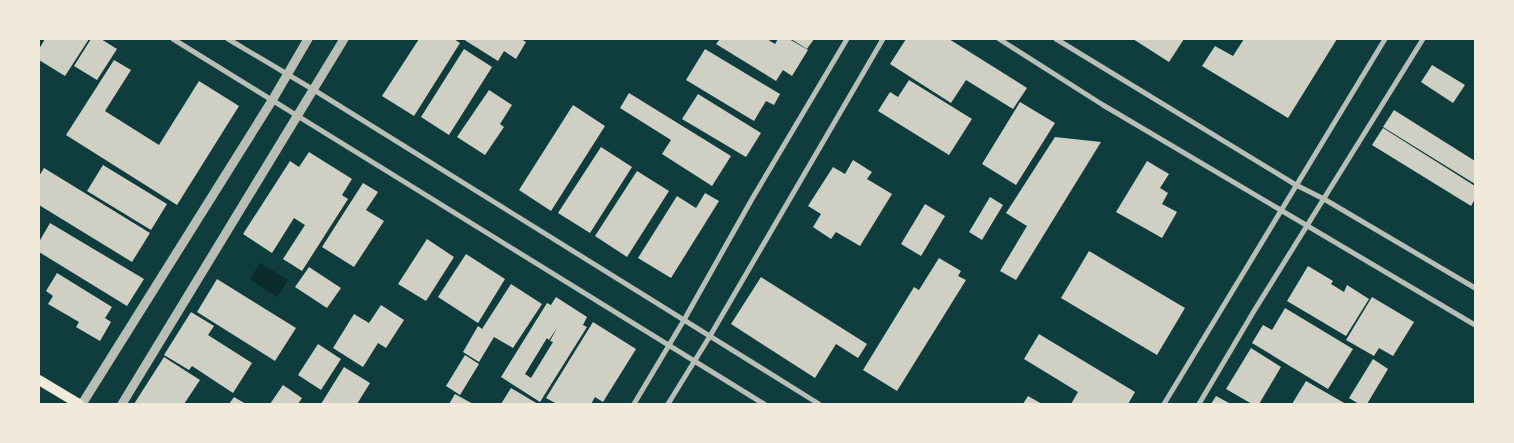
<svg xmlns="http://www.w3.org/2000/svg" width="1514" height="443" font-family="Commissioner,sans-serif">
	<rect width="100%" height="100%" fill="#0f3d3e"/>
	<!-- water -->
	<path fill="#0a2a2b" d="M260 263 288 280 277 297 250 279Z"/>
	<!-- building -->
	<path fill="#cfcfc3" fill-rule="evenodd" d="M45 39H89L65 76 39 60V49Z
		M91 39H101L117 49 97 80 74 66Z
		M419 39H454L460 43 414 116 382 96Z
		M463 39H521L526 42 516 59 504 51 498 61Z
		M720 39H767L775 44 778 39H789L808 50 792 76 783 70 776 81 716 44Z
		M791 39H814L807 49Z
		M906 39H949L1027 88 1013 109 966 80 951 103 890 64Z
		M1133 39H1184L1169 62Z
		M1244 39H1337L1288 118 1202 66 1215 46 1233 56Z
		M464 49 492 67 449 135 421 117Z
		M705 49 780 94 774 105 766 101 754 121 686 80Z
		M114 60 131 70 105 111 159 145 199 81 239 106 177 205 66 135Z
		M1432 65 1465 85 1453 103 1421 82Z
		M909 80 972 119 949 155 878 111 890 92 898 97Z
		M489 90 512 105 500 124 504 127 485 155 457 137Z
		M629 93 731 156 712 186 662 154 671 140 620 108Z
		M698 94 761 133 746 157 682 119Z
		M1020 102 1055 123 1016 185 982 164Z
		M573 105 605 126 551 211 519 190Z
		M1394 110 1475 161V184L1383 127Z
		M1383 128 1475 186V199L1471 206 1372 145Z
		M1055 137 1101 142 1016 280 1000 271 1027 226 1006 213Z
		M601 147 632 167 590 233 558 213Z
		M309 152 352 179 342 195 348 199 302 271 283 259 305 225 294 218 272 253 243 234 290 161 299 167Z
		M853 160 872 172 867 179 892 194 860 246 836 232 831 239 813 227 821 214 808 206 833 167 845 174Z
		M1147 161 1169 174 1160 188 1168 193 1162 204 1177 212 1162 238 1116 212Z
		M103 165 167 204 151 230 87 191Z
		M44 168 150 233 132 262 39 205V176Z
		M637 171 669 191 627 257 595 236Z
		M363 183 378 192 366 210 384 221 354 267 322 247Z
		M705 193 719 201 671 278 638 258 677 196 696 208Z
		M990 197 1003 205 982 240 969 232Z
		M925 204 945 216 921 256 901 244Z
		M50 223 144 279 127 306 39 252V242Z
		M427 239 454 257 426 301 398 284Z
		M1089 251 1185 308 1157 355 1061 298Z
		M466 254 505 279 478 323 438 297Z
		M939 258 961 271 958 276 966 280 897 391 863 370 914 287 919 290Z
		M1308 266 1333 281 1331 284 1344 292 1347 285 1369 299 1346 336 1287 301Z
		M309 267 341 288 327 308 295 287Z
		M57 273 112 307 105 318 111 322 100 341 76 327 79 322 48 304 53 296 46 291Z
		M761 277 867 344 858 358 836 344 815 378 731 324Z
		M217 279 296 328 275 361 197 312Z
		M511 284 542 304 513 348 494 337 479 362 463 352 478 326 482 329Z
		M556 297 587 317 583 325 587 327 540 402 501 377 547 303 551 305ZM557 328 550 341 553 342 531 378 525 374 547 338 549 340Z
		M1372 297 1414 322 1393 356 1379 348 1374 356 1346 340Z
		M381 305 404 320 386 348 378 343 363 367 333 348 354 314 369 323Z
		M1285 308 1353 349 1328 389 1252 343 1263 325 1272 330Z
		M191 312 214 326 208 335 252 363 233 393 192 366 189 370 164 355Z
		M593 322 636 349 603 402 595 397 591 404H557L546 398Z
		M1039 334 1135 392 1128 404H1071L1078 392 1024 359Z
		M318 344 341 359 321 390 298 375Z
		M1251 348 1281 367 1259 404H1252L1226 389Z
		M465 355 479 364 460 395 446 386Z
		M164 357 200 380 184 404H134Z
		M1373 359 1388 369 1367 404H1359L1349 398Z
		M344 367 370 383 357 404H321Z
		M1306 381 1346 404H1292Z
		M283 385 302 398 298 404H270Z
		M511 388 538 404H501Z
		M455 394 473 404H449Z
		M1028 396 1042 404H1023Z
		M1216 396 1231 404H1211Z
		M234 397 246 404H229Z"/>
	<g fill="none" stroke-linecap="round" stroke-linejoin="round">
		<!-- minor -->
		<path stroke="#b8beb3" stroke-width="5" d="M173 39 764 404
			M228 39 314 90 819 404
			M999 39 1103 105 1475 325
			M1056 39 1296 185 1324 199 1475 288
			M634 404 684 320 752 199 847 39
			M668 404 710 336 883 39
			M1164 404 1385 39
			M1199 404 1254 311 1423 39"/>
		<!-- tertiary -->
		<path stroke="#b8beb3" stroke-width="9" d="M82 404 273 99 308 39
			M122 404 344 39"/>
		<!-- secondary -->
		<path stroke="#f1e9da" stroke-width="10" d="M39 380 79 404"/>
	</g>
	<!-- border -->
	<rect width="1514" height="443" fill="none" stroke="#f1e9da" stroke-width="80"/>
</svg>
